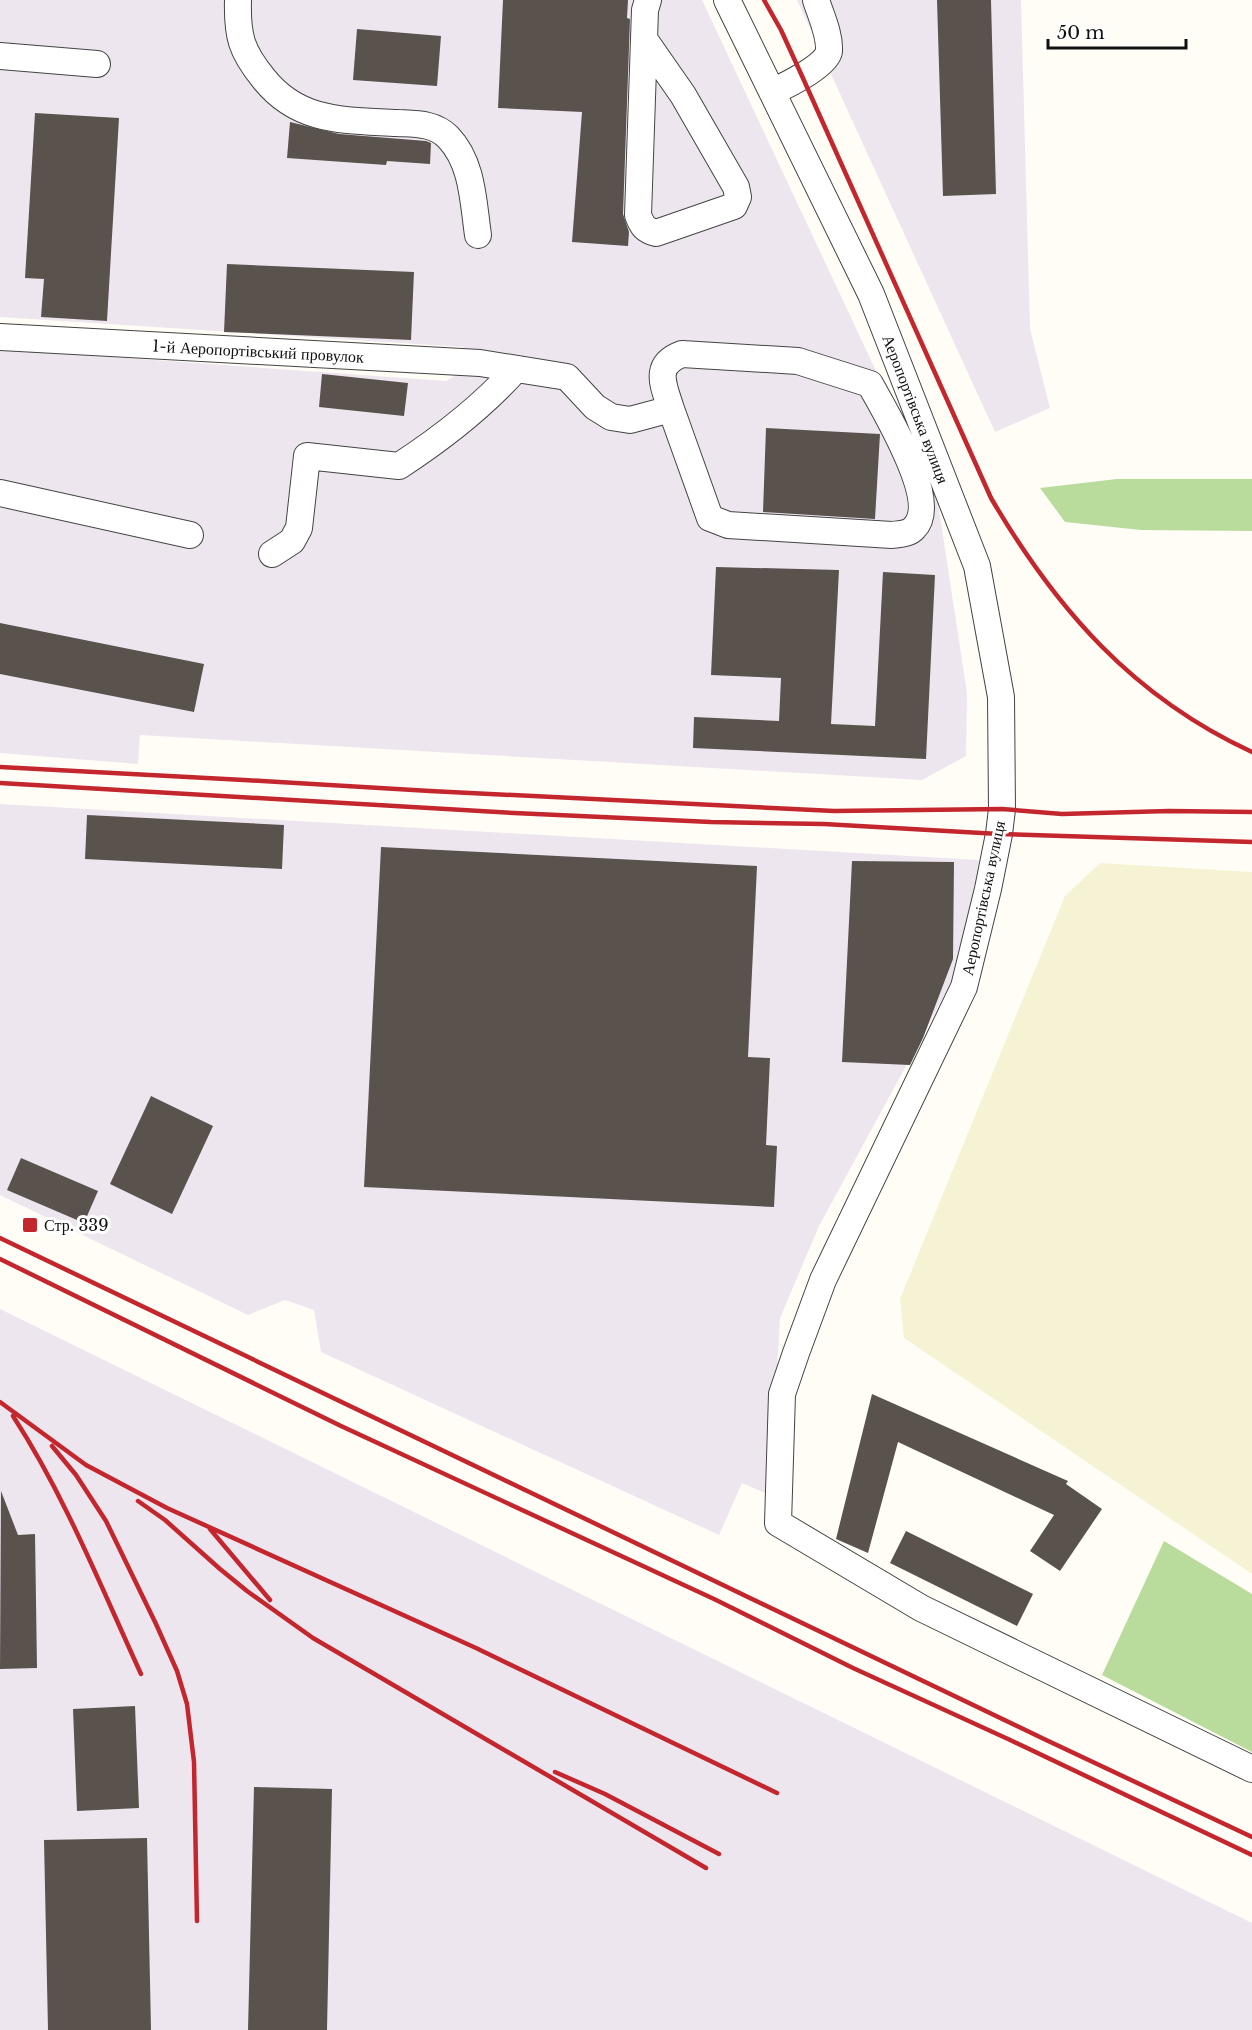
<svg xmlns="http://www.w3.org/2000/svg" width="1252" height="2030" font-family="'Libre Baskerville',serif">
	<rect width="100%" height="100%" fill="#fffdf5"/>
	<!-- industrial -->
	<path fill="#eee6ef" d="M0 0H702L938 503 967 693 966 756 922 780 140 735 138 764 0 753V349L446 381 461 372 463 347 0 317Z
		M797 0H1021L1030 329 1050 408 995 432Z
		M0 804 979 860 960 967 819 1226 780 1318 770 1495 742 1483 719 1535 321 1352 314 1310 285 1300 248 1315 0 1195Z
		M0 1309 1252 1923V2030H0Z"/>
	<!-- farmland -->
	<path fill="#f6f3d4" d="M1100 863 1252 872V1574L904 1338 900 1299 1065 896Z"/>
	<!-- forest -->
	<path fill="#b9dc9c" d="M1117 479H1252V531L1141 530 1065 522 1040 488Z
		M1164 1541 1252 1594V1752L1102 1675Z"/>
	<!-- building -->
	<path fill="#5a524d" d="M503 0H628L627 18 630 19 623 214 629 232 628 246 572 242 582 112 498 108Z
		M937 0H991L996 194 943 196Z
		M357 29 441 36 437 86 353 80Z
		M35 113 119 118 107 321 41 317 44 279 25 278Z
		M290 122 339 134 426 141 431 143 430 164 387 161 386 165 287 158Z
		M227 264 414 272 411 340 224 332Z
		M322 374 408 383 404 416 319 407Z
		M766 428 880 434 875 519 763 512Z
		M716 567 839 570 831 724 875 726 883 572 935 575 926 759 693 748 694 717 779 721 781 678 711 675Z
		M0 623 204 664 194 712 0 674Z
		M87 815 284 825 282 869 85 859Z
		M381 847 757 866 748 1057 770 1058 766 1145 777 1146 774 1207 364 1187Z
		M852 861 954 862 953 959 923 1038 910 1065 842 1062Z
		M151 1096 213 1126 172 1214 110 1184Z
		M21 1158 98 1191 84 1223 7 1190Z
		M872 1394 1068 1481 1066 1484 1102 1509 1060 1571 1030 1551 1054 1515 898 1442 868 1553 836 1539Z
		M1 1491 18 1535 35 1534 37 1668 0 1669Z
		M906 1531 1033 1594 1017 1626 890 1563Z
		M135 1706 139 1808 77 1811 73 1709Z
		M254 1787 332 1789 327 2030H248Z
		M147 1838 151 2030H48L44 1840Z"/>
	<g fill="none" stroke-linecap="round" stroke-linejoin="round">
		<defs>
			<path id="minor" d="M238 0C237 36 241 51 264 79 299 123 345 120 397 123 416 124 434 123 448 137 473 163 473 201 478 235
				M727 0 871 294 977 566 1001 697 1002 809 999 834 988 889 964 987 823 1280 796 1353 782 1394 778 1523 921 1608 1252 1769
				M644 39 683 95 736 187 738 197 734 206 656 233C645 230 642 226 638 215L645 10 648 0
				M0 56 97 64
				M772 92C785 86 828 65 829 51 830 34 821 16 816 0
				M0 337 480 363 567 377 595 407 611 417 630 420 671 409 710 518 728 525 892 535C899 534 909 534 914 528 941 502 884 410 870 384L798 361 682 354C652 365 664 386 671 409
				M0 493 190 535
				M272 554 292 541 299 528 307 456 399 466C442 438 482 407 516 369"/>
		</defs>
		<!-- minor casing -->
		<use href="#minor" stroke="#444" stroke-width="28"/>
		<!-- minor -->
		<use href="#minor" stroke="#fff" stroke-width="26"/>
		<!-- rail -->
		<path stroke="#c4262e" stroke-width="4.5" d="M764 0 781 30 802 76 991 498C1056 609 1133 697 1252 752
			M0 767 244 780 430 791 834 811 1002 809 1062 814 1169 811 1252 812
			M0 783 514 813 711 822 824 824 999 834 1252 842
			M0 1238 1044 1739 1252 1837
			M0 1259 341 1426 714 1599 853 1668 1008 1739 1252 1855
			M0 1402 86 1465 167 1508 476 1648 777 1793
			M13 1416C65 1496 101 1587 141 1674
			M52 1446 76 1475 106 1521 156 1624 177 1671 187 1704 194 1762 197 1921
			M138 1501 165 1520 220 1569 247 1591 313 1638 706 1868
			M210 1529 270 1600
			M555 1772 605 1794 719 1854"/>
	</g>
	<!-- markers -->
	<rect fill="#c4262e" stroke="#fff" stroke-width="2" x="22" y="1217" width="16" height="16" rx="3"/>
	<g text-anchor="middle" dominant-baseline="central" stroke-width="6" stroke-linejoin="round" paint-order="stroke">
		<!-- street labels -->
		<g font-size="16" fill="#111" stroke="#fff">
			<text transform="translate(258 351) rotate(3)">1-й Аеропортівський провулок</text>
			<text transform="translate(916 409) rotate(69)">Аеропортівська вулиця</text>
			<text transform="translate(983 898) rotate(-78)">Аеропортівська вулиця</text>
		</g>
		<!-- poi labels -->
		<g font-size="16" fill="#111" stroke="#fff" text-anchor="start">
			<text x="44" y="1225">Стр. 339</text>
		</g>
	</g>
	<!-- scale -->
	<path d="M1048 39v9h138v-9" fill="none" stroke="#111111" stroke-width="3"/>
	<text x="1057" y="39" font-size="18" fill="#111111" stroke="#ffffff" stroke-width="4.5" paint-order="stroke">50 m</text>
</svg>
